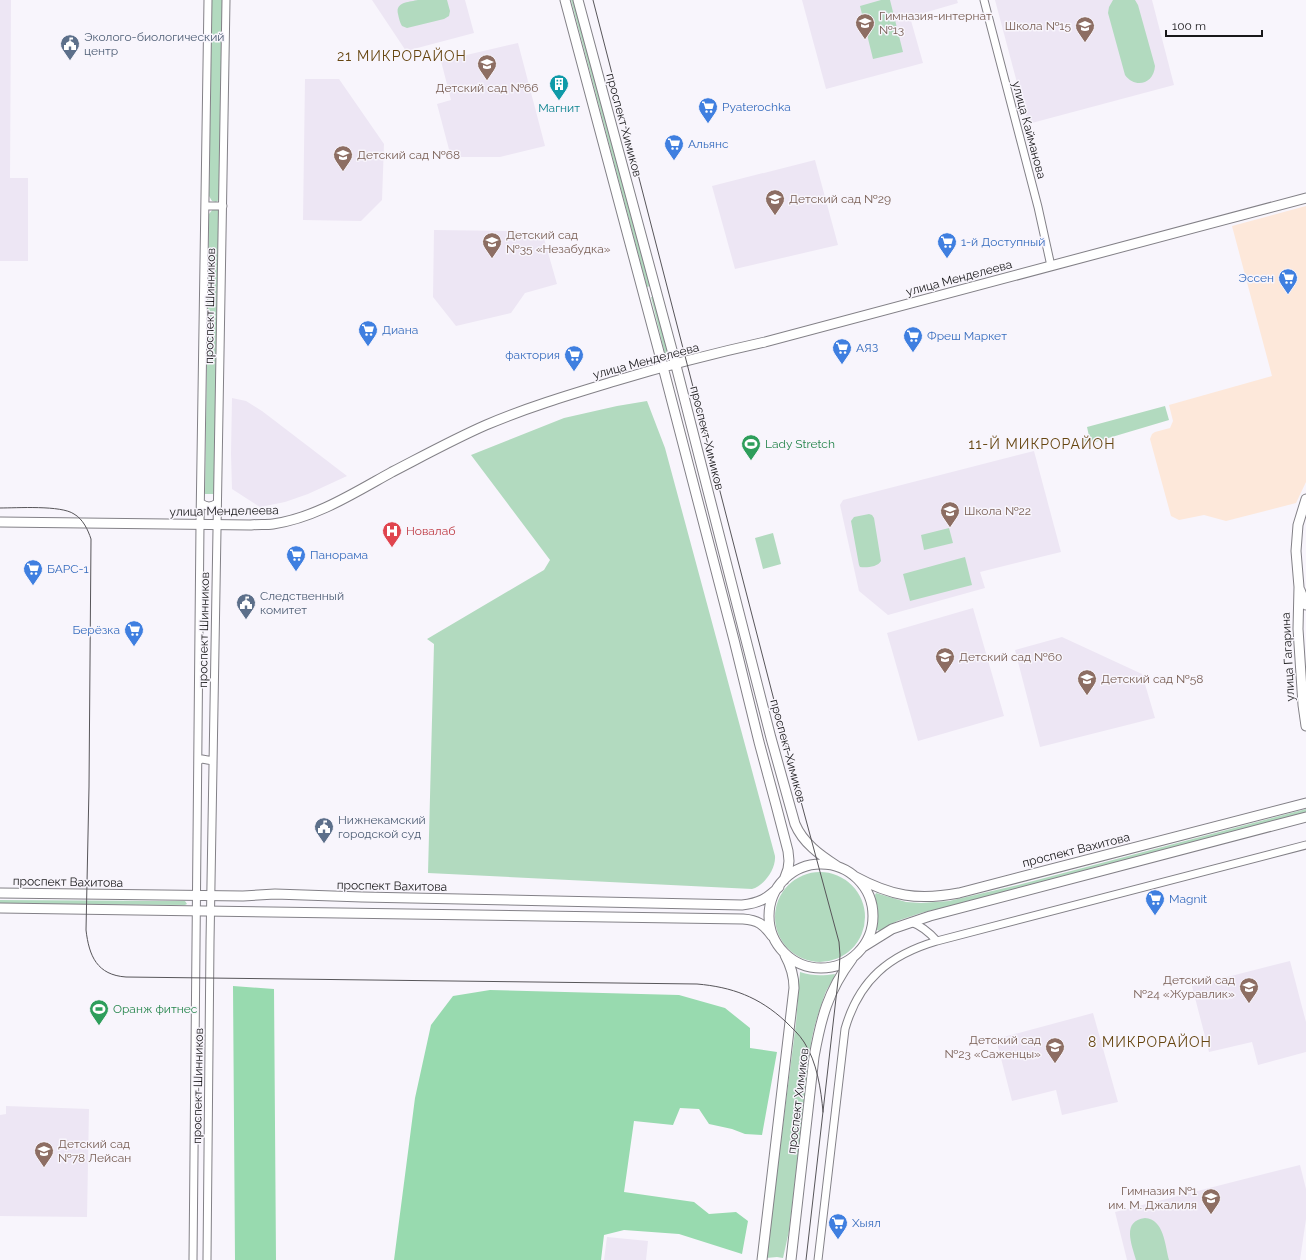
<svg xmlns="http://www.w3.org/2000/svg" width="1306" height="1260" font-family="Raleway,sans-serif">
	<rect width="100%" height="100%" fill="#f8f5fc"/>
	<!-- commercial -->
	<path fill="#fde8da" d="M1306 206V482L1296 503 1226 521 1204 515 1179 520 1171 516 1150 439 1152 434 1155 432 1170 428 1173 421 1169 405 1272 376 1232 226Z"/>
	<!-- built -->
	<path fill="#ede6f4" d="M0 0H11L10 178H28V261H0Z
		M372 0H465L474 33 406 51Z
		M802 0H957L958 3 910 17 923 63 826 89Z
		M995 0H1152L1174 85 1028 124Z
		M518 43 545 146 500 157H451L437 104 451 100 441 61Z
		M305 79H339L384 144 382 200 361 221 303 220Z
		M815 160 838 245 735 269 712 186Z
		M434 230 516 231 518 233H541L543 235 557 284 525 293 511 313 456 326 433 297Z
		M232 398 246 401 262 411 347 476 308 494 285 502 260 507 232 489 231 454Z
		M1034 451 1061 552 980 572 985 588 888 615 859 591 840 505 843 500Z
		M973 608 1004 716 918 741 887 633Z
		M1062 637 1142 674 1155 718 1040 747 1015 650Z
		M1290 961 1306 1022V1052L1258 1065 1252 1042 1209 1052 1192 986Z
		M1093 1013 1118 1102 1062 1115 1056 1090 1012 1101 996 1039Z
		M6 1106 89 1109 87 1217 0 1216V1115L6 1114Z
		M1300 1165 1306 1189V1219L1300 1260H1127L1115 1212Z
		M607 1237 648 1241 646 1260H604Z"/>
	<!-- green -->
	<path fill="#b2dabf" d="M212 0H223L220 199 216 202 212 201 209 196Z
		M418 0H447L450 11 449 16 444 19 407 28 402 26C400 23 399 19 398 14 395 2 409 2 418 0Z
		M571 0H574C600 95 624 191 650 286L647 287Z
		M881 0H890L903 52 873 59 860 6Z
		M1113 0H1135L1138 5 1155 66C1154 84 1135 89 1125 75L1108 13 1109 7Z
		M213 209H217L220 212 215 494H205L209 214Z
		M651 297H654L670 358H666Z
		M647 401 665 448 775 856C776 869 764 886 752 889L428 873 434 644 427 639 544 570 550 560 471 455 564 418 617 406Z
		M1165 406 1169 420 1085 445 1083 437 1089 436 1087 427Z
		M869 514 872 515 874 518 881 561C878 567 866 568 860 567L859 565 851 521 854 517Z
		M949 528 953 543 924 550 921 535Z
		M773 533 781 564 763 569 755 538Z
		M965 557 972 585 910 601 903 574Z
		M1306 809V813L1020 889 921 913 897 921 880 931 877 930 878 912 875 895 876 893 906 902 921 903 949 901 1018 885Z
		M775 917a45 45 0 1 1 90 0a45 45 0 1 1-90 0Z
		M0 900 172 901H185L187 904 185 905 0 904Z
		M800 972C812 976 822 976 835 974 834 981 827 987 825 994 819 1010 814 1026 811 1043L789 1231 783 1258 777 1257 766 1258 796 1023Z
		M1145 1218C1164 1219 1165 1245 1169 1260H1136C1132 1245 1121 1221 1145 1218Z"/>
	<!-- forest -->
	<path fill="#98daaf" d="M233 986 274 989 276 1260H235Z
		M490 990 679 995 725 1008 750 1028V1048L777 1052 762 1135 745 1134 732 1129 709 1124 699 1109 680 1108 673 1125 634 1121 624 1192 694 1202 709 1214 736 1212 748 1221 742 1254 679 1234 624 1230 604 1235 601 1260H394L415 1098 431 1025 453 996Z"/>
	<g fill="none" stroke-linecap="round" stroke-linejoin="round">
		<defs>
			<path id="minor" d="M984 0 1038 207 1051 266
				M205 206H223
				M201 503C207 507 211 507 217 503
				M198 761 202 759 213 761
				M911 922C922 926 929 932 937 941
				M193 1260 200 524 208 0
				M207 1260 210 942 226 0
				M818 1260 845 1029C859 980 889 955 937 941L1306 845"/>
			<path id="major" d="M565 0 663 367 734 640 759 742 776 805 788 851 789 861 788 869 784 880
				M578 0 672 350 771 738 795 824C803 843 820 855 837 866
				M1306 499 1298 525 1296 551 1299 587 1298 629 1303 705 1306 726
				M0 522 251 525C258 524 266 525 273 524 315 518 354 493 392 472 423 456 454 439 486 425 528 407 572 394 615 381 665 366 715 353 765 342L1306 198
				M1300 590 1306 605
				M769 916a52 52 0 1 1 104 0a52 52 0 1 1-104 0Z
				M854 876C891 896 917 901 959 893L1306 803
				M0 893 243 896 275 894 362 897 742 905C760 903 766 899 779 887
				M0 908 743 919C758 920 763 924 772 936
				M863 947 892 929 930 916 1306 817
				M762 1260 794 988C794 975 791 966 785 955
				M791 1260 814 1057C821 1018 828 991 852 959"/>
		</defs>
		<!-- minor casing -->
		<use href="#minor" stroke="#838187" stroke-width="9"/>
		<!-- major casing -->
		<use href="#major" stroke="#838187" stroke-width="11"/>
		<!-- minor -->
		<use href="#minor" stroke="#fff" stroke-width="7"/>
		<!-- major -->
		<use href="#major" stroke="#fff" stroke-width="9"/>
		<!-- tram -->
		<path stroke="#575559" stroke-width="1" d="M593 0 783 735 839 942 840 955 839 972 806 1260
			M0 508C17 508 61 505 74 514 83 519 88 530 91 539L89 787 86 930C89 956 97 975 126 977L697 984C732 987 759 997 785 1021 792 1028 799 1034 804 1042 817 1062 821 1089 823 1112"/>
	</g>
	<!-- icons -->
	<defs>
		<symbol id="school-pin" viewBox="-11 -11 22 30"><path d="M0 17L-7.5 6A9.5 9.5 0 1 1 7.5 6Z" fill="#8d6e63" stroke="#f8f5fc"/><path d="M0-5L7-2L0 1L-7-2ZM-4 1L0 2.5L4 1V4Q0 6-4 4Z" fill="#fff"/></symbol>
		<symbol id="civic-pin" viewBox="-11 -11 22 30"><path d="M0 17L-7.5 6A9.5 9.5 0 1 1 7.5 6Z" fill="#5c6f8a" stroke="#f8f5fc"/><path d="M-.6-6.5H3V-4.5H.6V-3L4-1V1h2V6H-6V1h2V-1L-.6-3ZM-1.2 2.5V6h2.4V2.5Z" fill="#fff"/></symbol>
		<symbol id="building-pin" viewBox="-11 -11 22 30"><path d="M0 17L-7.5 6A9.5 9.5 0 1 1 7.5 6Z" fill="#0f9aa8" stroke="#f8f5fc"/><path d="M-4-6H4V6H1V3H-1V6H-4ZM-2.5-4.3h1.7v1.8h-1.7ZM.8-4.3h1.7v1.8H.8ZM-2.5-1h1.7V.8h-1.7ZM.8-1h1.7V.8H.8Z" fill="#fff"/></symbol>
		<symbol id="supermarket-pin" viewBox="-11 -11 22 30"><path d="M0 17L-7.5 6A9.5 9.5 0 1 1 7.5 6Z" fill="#3f7fe0" stroke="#f8f5fc"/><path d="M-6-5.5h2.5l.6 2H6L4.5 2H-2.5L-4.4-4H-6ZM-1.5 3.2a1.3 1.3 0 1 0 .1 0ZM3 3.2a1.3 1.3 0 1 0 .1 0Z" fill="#fff"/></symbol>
		<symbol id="stadium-pin" viewBox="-11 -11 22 30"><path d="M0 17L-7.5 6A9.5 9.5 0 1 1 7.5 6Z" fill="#2e9e5b" stroke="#f8f5fc"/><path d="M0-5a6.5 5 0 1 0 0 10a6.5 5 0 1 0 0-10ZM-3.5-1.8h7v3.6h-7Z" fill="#fff"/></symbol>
		<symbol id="hospital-pin" viewBox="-11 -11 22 30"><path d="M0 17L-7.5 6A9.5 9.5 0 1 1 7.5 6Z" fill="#e0444e" stroke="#f8f5fc"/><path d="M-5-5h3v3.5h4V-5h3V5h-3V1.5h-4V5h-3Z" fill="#fff"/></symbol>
	</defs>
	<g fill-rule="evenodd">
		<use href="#school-pin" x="854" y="12" width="22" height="30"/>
		<use href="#school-pin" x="1074" y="15" width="22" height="30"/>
		<use href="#civic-pin" x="59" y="33" width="22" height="30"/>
		<use href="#school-pin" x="476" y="53" width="22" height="30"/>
		<use href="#building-pin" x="548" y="73" width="22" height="30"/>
		<use href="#supermarket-pin" x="697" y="96" width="22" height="30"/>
		<use href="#supermarket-pin" x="663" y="133" width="22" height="30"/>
		<use href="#school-pin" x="332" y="144" width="22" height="30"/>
		<use href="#school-pin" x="764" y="188" width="22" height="30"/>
		<use href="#school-pin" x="481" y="231" width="22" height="30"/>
		<use href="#supermarket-pin" x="936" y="231" width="22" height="30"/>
		<use href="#supermarket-pin" x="1277" y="267" width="22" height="30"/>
		<use href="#supermarket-pin" x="357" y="319" width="22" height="30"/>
		<use href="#supermarket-pin" x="902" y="325" width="22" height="30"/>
		<use href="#supermarket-pin" x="831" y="337" width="22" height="30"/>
		<use href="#supermarket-pin" x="563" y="344" width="22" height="30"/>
		<use href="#stadium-pin" x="740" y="433" width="22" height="30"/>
		<use href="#school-pin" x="939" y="500" width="22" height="30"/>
		<use href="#hospital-pin" x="381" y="520" width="22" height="30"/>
		<use href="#supermarket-pin" x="285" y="544" width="22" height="30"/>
		<use href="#supermarket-pin" x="22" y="558" width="22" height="30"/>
		<use href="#civic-pin" x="235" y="592" width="22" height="30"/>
		<use href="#supermarket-pin" x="123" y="619" width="22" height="30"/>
		<use href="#school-pin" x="934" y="646" width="22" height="30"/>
		<use href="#school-pin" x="1076" y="668" width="22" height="30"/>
		<use href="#civic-pin" x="313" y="816" width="22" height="30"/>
		<use href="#supermarket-pin" x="1144" y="888" width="22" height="30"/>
		<use href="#school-pin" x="1238" y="976" width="22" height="30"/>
		<use href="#stadium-pin" x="88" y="998" width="22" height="30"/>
		<use href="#school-pin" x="1044" y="1036" width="22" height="30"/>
		<use href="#school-pin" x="33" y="1140" width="22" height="30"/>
		<use href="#school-pin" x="1200" y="1187" width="22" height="30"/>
		<use href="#supermarket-pin" x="827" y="1212" width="22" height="30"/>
	</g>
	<g text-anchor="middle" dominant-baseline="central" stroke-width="3" stroke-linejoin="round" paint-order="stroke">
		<!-- education labels -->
		<g font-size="12" fill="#785e54" stroke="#f8f5fc" text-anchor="start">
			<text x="879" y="16">Гимназия-интернат<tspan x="879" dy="14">№13</tspan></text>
			<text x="1071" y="26" text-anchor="end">Школа №15</text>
			<text x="487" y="88" text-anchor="middle">Детский сад №66</text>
			<text x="357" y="155">Детский сад №68</text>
			<text x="789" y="199">Детский сад №29</text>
			<text x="506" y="235">Детский сад<tspan x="506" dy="14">№35 «Незабудка»</tspan></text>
			<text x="964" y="511">Школа №22</text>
			<text x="959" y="657">Детский сад №60</text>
			<text x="1101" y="679">Детский сад №58</text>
			<text x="1235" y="980" text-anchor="end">Детский сад<tspan x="1235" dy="14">№24 «Журавлик»</tspan></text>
			<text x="1041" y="1040" text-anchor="end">Детский сад<tspan x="1041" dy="14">№23 «Саженцы»</tspan></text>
			<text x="58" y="1144">Детский сад<tspan x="58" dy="14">№78 Лейсан</tspan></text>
			<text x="1197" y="1191" text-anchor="end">Гимназия №1<tspan x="1197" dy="14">им. М. Джалиля</tspan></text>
		</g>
		<!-- service labels -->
		<g font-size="12" fill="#4e5e75" stroke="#f8f5fc" text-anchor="start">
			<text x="84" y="37">Эколого-биологический<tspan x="84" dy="14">центр</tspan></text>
			<text x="260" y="596">Следственный<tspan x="260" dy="14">комитет</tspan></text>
			<text x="338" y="820">Нижнекамский<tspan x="338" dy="14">городской суд</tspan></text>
		</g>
		<!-- shop labels -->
		<g font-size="12" fill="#366cbe" stroke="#f8f5fc" text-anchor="start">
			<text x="722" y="107">Pyaterochka</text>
			<text x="688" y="144">Альянс</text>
			<text x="961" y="242">1-й Доступный</text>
			<text x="1274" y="278" text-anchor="end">Эссен</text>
			<text x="382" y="330">Диана</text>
			<text x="927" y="336">Фреш Маркет</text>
			<text x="856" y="348">АЯЗ</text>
			<text x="560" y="355" text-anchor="end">фактория</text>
			<text x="310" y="555">Панорама</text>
			<text x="47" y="569">БАРС-1</text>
			<text x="120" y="630" text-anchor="end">Берёзка</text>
			<text x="1169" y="899">Magnit</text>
			<text x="852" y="1223">Хыял</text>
		</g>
		<!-- culture labels -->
		<g font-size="12" fill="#0d838f" stroke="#f8f5fc">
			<text x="559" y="108">Магнит</text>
		</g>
		<!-- street labels -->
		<g font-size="12" fill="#19181a" stroke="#f8f5fc">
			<text transform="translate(624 125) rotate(75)">проспект Химиков</text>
			<text transform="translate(1029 130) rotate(75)">улица Кайманова</text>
			<text transform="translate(959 278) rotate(-15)">улица Менделеева</text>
			<text transform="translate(210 306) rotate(-89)">проспект Шинников</text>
			<text transform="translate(646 361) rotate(-15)">улица Менделеева</text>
			<text transform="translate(707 438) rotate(76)">проспект Химиков</text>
			<text transform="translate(224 511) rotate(-1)">улица Менделеева</text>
			<text transform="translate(204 630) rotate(-89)">проспект Шинников</text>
			<text transform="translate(1288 657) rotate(-93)">улица Гагарина</text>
			<text transform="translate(788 751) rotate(75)">проспект Химиков</text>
			<text transform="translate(1076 850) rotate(-14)">проспект Вахитова</text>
			<text transform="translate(68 882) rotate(1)">проспект Вахитова</text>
			<text transform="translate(392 886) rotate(1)">проспект Вахитова</text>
			<text transform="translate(198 1086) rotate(-89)">проспект Шинников</text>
			<text transform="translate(798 1101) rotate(-83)">проспект Химиков</text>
		</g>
		<!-- leisure labels -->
		<g font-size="12" fill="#27864d" stroke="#f8f5fc" text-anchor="start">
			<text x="765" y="444">Lady Stretch</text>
			<text x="113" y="1009">Оранж фитнес</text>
		</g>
		<!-- health labels -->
		<g font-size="12" fill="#be3a42" stroke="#f8f5fc" text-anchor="start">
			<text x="406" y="531">Новалаб</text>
		</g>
		<!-- quarter labels -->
		<g font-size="14" letter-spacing="1" fill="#664510" stroke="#f8f5fc">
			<text x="402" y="56">21 МИКРОРАЙОН</text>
			<text x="1042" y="444">11-Й МИКРОРАЙОН</text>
			<text x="1150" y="1042">8 МИКРОРАЙОН</text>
		</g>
	</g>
	<!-- scale -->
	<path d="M1166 30v6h96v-6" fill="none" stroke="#19181a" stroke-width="2"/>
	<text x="1172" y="30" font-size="12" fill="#19181a" stroke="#f8f5fc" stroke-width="3" paint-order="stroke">100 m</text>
</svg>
